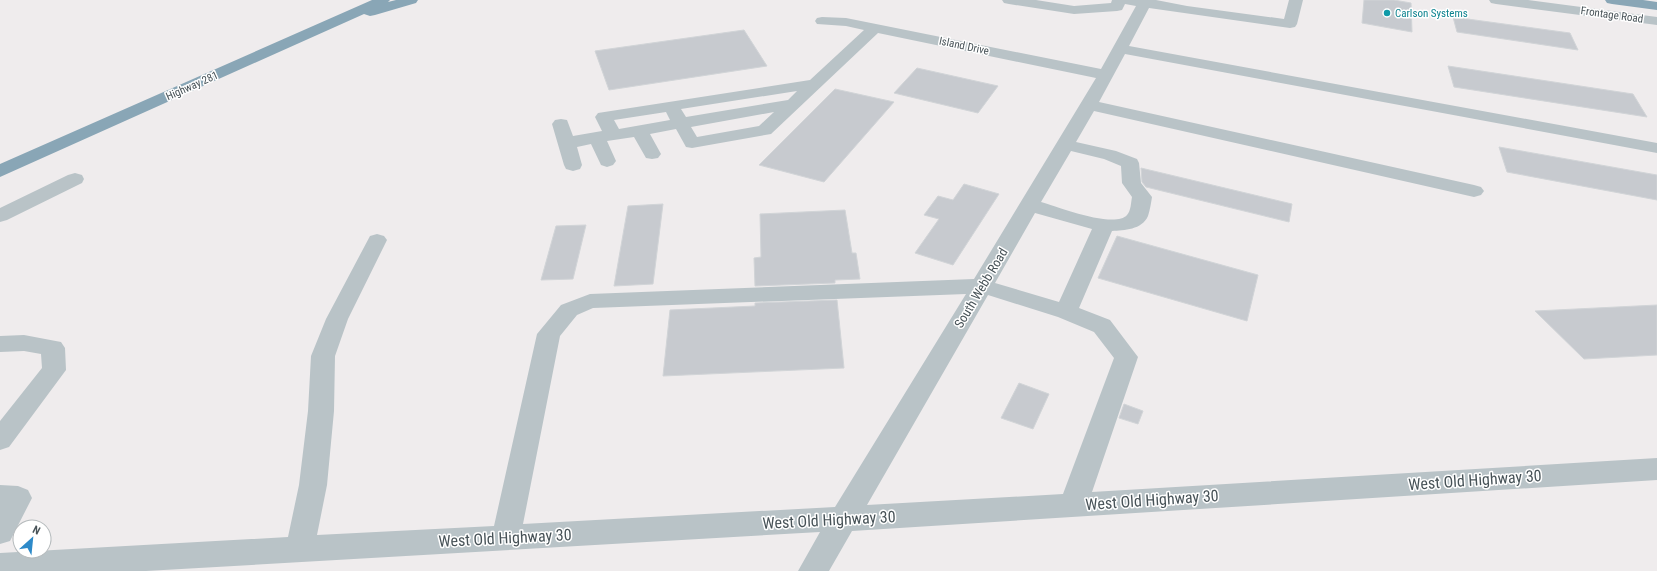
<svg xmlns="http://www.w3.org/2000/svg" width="1657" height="571" font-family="'Roboto Condensed',sans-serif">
	<rect width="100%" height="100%" fill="#efeced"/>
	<!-- building -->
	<path fill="#c7cacf" stroke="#d1d4d7" d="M1364 0H1394L1411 3 1412 32 1362 23Z
		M1453 17 1570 33 1578 50 1457 32Z
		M744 30 767 66 609 90 595 51Z
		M1448 66 1633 94 1647 117 1454 87Z
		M917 68 998 86 978 113 894 93Z
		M835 89 894 102 824 182 759 165Z
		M1499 147 1657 175V200L1507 172Z
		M1141 168 1292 204 1289 222 1146 187 1142 182Z
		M964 184 999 194 953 265 915 253 939 219 924 215 938 196 953 200Z
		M663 204 653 284 614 286 628 206Z
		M845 210 852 253H856L860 279 835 280V283L755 286 754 258 761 257 760 214Z
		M586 225 573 279 541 280 556 226Z
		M1117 236 1258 275 1247 321 1098 278Z
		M837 300 844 368 663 376 670 310 755 306V303Z
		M1657 305V355L1584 359 1535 311Z
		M1019 383 1049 394 1033 429 1001 418Z
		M1124 404 1143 411 1138 424 1119 418Z"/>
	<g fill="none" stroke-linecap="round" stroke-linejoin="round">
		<!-- minor -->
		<path fill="#b9c3c7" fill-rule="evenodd" d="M1002 0H1036L1074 6 1111 3 1112 0H1156L1187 6 1284 19 1289 0H1303L1297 24 1295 27 1290 28 1149 8 1129 46 1657 143V153L1125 54 1099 102 1474 185 1481 187 1484 191 1481 195 1474 197 1094 111 1076 142 1116 151 1137 159 1139 163 1141 183 1152 197C1151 203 1150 210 1148 216 1142 230 1124 230 1112 231L1079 308 1110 320 1138 357 1092 492 1657 458V480L852 531 829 571H798L820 532 146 571H0V553L288 537 299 485 308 411 311 356 326 319 370 236 377 234 384 236 387 240 348 319 335 356 334 411 327 485 317 535 494 526 537 334 561 305 590 294 974 279 1096 78 878 33 771 134 692 148 686 147 676 129 650 134 661 154 658 158 652 159 646 158 634 137 607 141 616 161 613 165 607 167 601 165 591 144 577 147 582 165 580 169 573 171 566 169 564 165 552 124 555 120 561 119 567 120 573 136 602 131 595 117 598 113 810 80 864 30 846 26 817 24 815 21 817 18 822 17 846 18 1101 69 1136 6 1125 4 1122 10 1117 11 1074 14 1009 4 1004 3ZM797 91 788 100 686 117 681 109ZM666 112 670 120 619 129 614 120ZM774 112 759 126 697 137 691 127ZM1071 151 1104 159 1121 166 1122 183 1132 197C1131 202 1131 211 1127 215 1115 229 1058 207 1041 202ZM1035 213 1092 229 1059 302 995 283ZM966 294 835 507 523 524 560 336 577 315 593 308ZM988 295 1058 317 1094 332 1114 358 1063 494 867 505Z
			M1489 0H1528L1657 17V25L1496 4 1491 3Z
			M75 173 82 175 84 179 82 183 7 220 0 222V208L68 175Z
			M24 335 61 342 65 348 66 370 9 447 0 450V421L42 368 41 354 24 351 0 352V336Z
			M0 485 18 486 28 490 32 498 10 541 0 544Z"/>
		<!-- highway -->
		<path fill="#89a6b6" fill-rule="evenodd" d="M372 0H390L388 2 396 0H418L416 3 375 15 370 16 364 14 0 177V164Z
			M1605 0H1643L1657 2V10L1612 4 1607 3Z"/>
	</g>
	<!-- markers -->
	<circle fill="#0f9aa8" stroke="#fff" stroke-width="1.5" cx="1387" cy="13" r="4"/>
	<g text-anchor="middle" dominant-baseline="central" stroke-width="3" stroke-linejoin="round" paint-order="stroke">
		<!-- far-culture labels -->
		<g font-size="11" fill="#0d838f" stroke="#fff" text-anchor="start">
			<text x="1395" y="13">Carlson Systems</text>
		</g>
		<!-- far-street labels -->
		<g font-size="11" fill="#475257" stroke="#fff">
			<text transform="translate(1612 15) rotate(8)">Frontage Road</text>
			<text transform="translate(964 46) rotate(12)">Island Drive</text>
			<text transform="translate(192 86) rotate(-24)">Highway 281</text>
		</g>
		<!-- street labels -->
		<g font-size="13" fill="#475257" stroke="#fff">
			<text transform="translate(981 288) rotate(-59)">South Webb Road</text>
		</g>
		<!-- near-street labels -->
		<g font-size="16" fill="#475257" stroke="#fff">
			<text transform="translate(1475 480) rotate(-4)">West Old Highway 30</text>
			<text transform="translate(1152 500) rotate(-4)">West Old Highway 30</text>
			<text transform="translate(829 520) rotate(-3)">West Old Highway 30</text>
			<text transform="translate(505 538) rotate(-3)">West Old Highway 30</text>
		</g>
	</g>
	<!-- north arrow -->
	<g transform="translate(32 539) rotate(27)"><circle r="19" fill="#ffffff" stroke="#b5babc"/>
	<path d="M0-3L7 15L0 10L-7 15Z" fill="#2d8ac9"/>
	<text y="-6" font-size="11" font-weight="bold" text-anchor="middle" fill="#475257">N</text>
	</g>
</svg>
